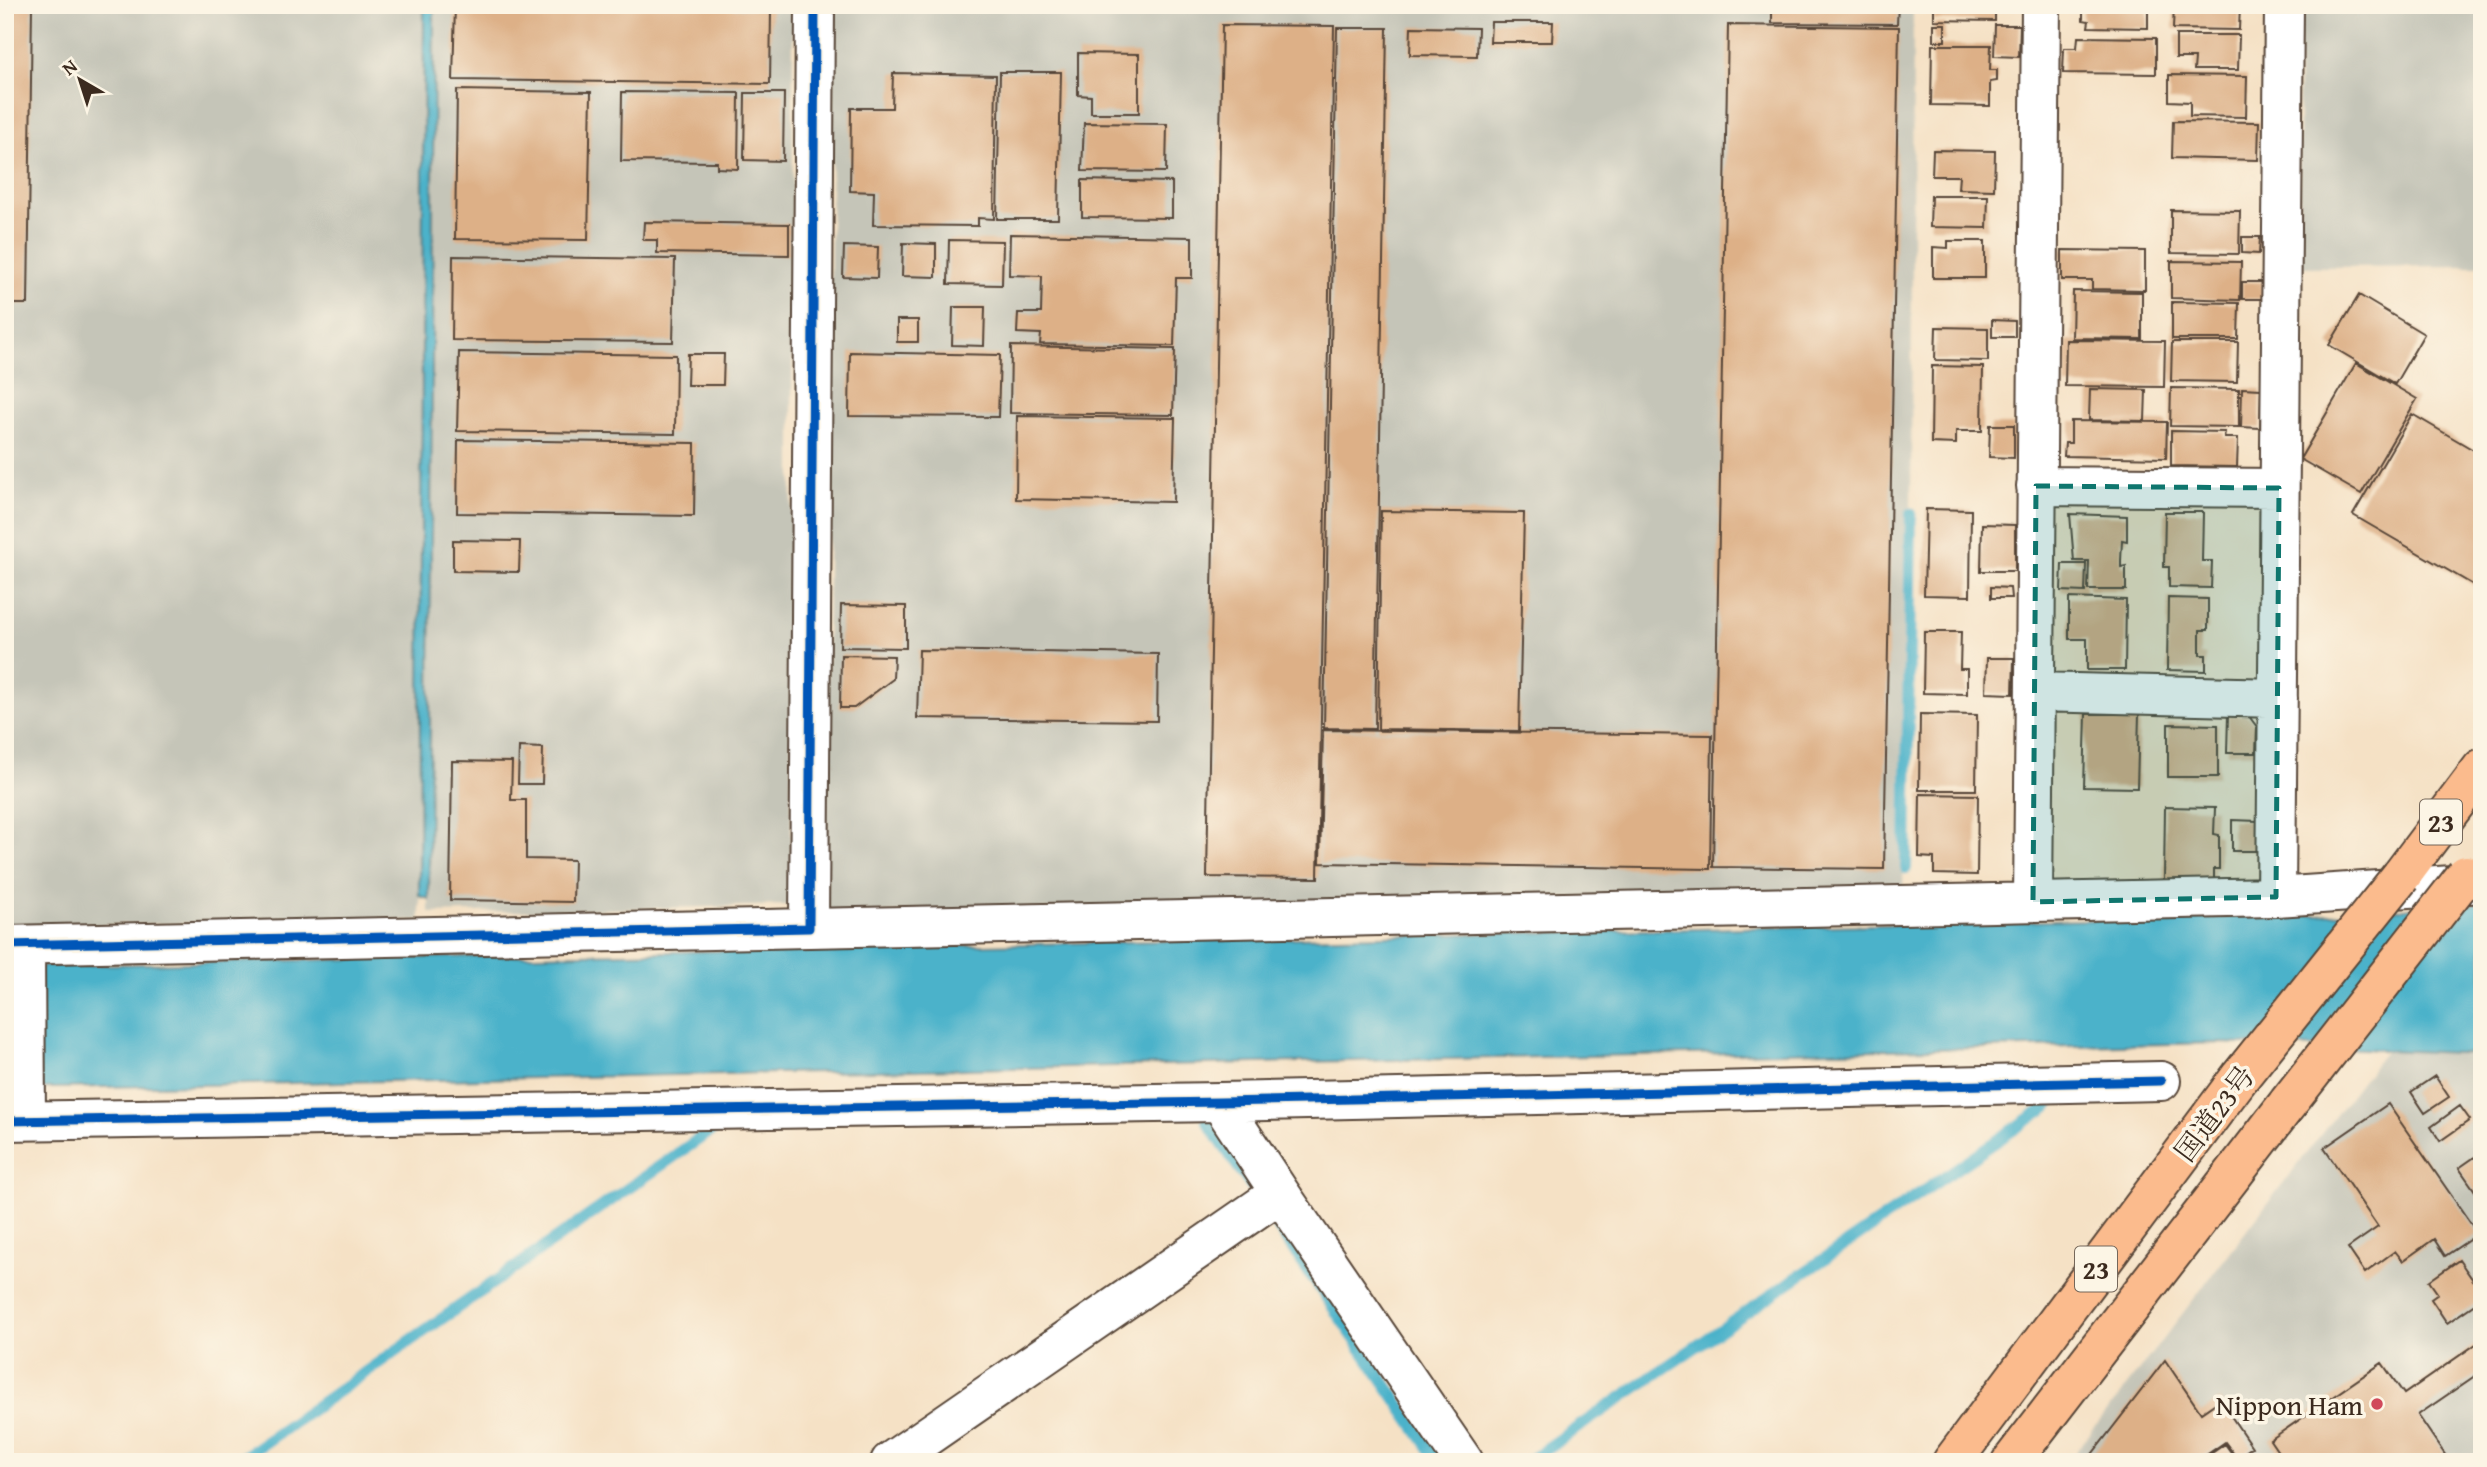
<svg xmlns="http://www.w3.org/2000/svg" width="2487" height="1467" font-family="'Gentium Book Plus','Noto Serif JP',serif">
	<rect width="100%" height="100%" fill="#fcf5e5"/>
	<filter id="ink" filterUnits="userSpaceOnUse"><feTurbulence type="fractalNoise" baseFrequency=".0143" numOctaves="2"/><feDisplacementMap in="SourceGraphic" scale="14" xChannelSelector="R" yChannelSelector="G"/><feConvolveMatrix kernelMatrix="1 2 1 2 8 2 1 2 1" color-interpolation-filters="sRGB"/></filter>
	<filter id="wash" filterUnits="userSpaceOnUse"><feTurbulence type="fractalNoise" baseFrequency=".00686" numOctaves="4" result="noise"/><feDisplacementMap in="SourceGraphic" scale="28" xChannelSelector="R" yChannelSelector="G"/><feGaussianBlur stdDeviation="1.57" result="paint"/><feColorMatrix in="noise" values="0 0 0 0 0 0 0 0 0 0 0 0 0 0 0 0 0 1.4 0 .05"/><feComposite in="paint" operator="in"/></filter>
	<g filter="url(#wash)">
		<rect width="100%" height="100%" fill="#f5e1c5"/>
		<!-- industrial -->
		<path fill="#c5c5b8" d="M5 5H424L420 920 5 926Z
			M434 5H793L791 905 429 913Z
			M833 5H1913L1911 514 1903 891 825 914Z
			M2298 5H2471L2482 16V266L2300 267Z
			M2386 1050 2482 1054V1462H2068Z"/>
		<!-- water -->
		<path fill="#4cb2ca" stroke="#446e74" stroke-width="2" d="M424 5H434L429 899 419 896Z
			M2482 903V1054L2219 1043 5 1089V967L2317 915Z"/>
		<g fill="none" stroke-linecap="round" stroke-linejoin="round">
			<!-- stream -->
			<path stroke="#4cb2ca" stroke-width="12" d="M1906 868 1911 514
				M1207 1121 1251 1186
				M1276 1224 1439 1462
				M237 1462 716 1127
				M1527 1462 2048 1106"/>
		</g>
		<g id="blocks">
			<!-- building -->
			<path fill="#ddb087" d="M5 5H32L28 304H5Z
				M455 5H733V9H771L770 84 453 80Z
				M992 5H1030V9H992Z
				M1772 5H1898L1897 24 1772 23Z
				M1934 5H1995V21L1934 20Z
				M2083 5H2148V28L2088 27 2089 21 2083 20Z
				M2174 5H2240L2239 30 2173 29Z
				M1491 22H1553L1552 42H1490Z
				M1934 24H1945V41H1934Z
				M1222 25 1334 26 1318 878 1207 877Z
				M1728 25 1899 27 1884 869 1713 867Z
				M1995 25H2020L2019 57 1994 56Z
				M1411 27 1478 28 1477 56 1410 55Z
				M1337 28H1387L1375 729 1324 728Z
				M2176 35H2239L2238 70H2194L2195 58H2176Z
				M2078 37 2156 38V74L2063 73 2064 48H2077Z
				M1932 45H1991L1990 70H1997V81L1990 82V106L1931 105Z
				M1078 53 1139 54V113H1091V96L1078 95Z
				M1000 72H1061L1058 219H997Z
				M893 73 996 75 994 219 978 218V226L873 225 874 192 850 191 851 108H892Z
				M2169 75 2247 76 2246 117 2190 116V102L2169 101Z
				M457 90 591 92 588 240 455 239Z
				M622 92 739 93 738 169 717 168V162L621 161Z
				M745 93H784L783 161 744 160Z
				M2173 121 2259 122 2258 160 2172 158Z
				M1084 123 1167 124 1166 172 1082 171Z
				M1933 150 1995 151 1994 190 1958 189 1959 176H1932Z
				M1082 180 1172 182V218L1082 217Z
				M1931 196H1988L1987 228 1930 227Z
				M2171 210 2240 211 2239 254 2171 253Z
				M644 222 789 224V255L657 253V240H643Z
				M1010 234 1192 237V278H1176L1174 346 1040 344 1041 334 1017 333 1018 313H1041L1042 276 1009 275Z
				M2242 237H2260L2259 254 2242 253Z
				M949 240 1003 241 1002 285 948 284Z
				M1948 241H1985V278H1933V247L1948 248Z
				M903 243 936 244V277L902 276Z
				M844 246 878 247 877 278 843 277Z
				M2062 250 2145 251V290L2092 289V280H2062Z
				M453 256 675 259 673 342 452 340Z
				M2171 261 2241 262 2240 300 2171 298Z
				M2242 282H2262V299H2242Z
				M2073 291 2142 292V339L2072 338Z
				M2359 295 2424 334 2395 384 2329 345Z
				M2172 302 2239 303 2238 339H2172Z
				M953 307H985L984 346 952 345Z
				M897 320H918V342H897Z
				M1992 320 2015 321V337H1992Z
				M1936 327 1988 328V361L1935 360Z
				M2066 340 2165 341 2164 387 2065 386Z
				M2172 342H2238L2237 382 2171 381Z
				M1011 346 1175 349 1173 415 1010 413Z
				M459 352 676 355 675 434 457 431Z
				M850 352 1000 355 998 417 849 416Z
				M688 354H724L723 385H687Z
				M2356 363 2417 399 2361 494 2300 459Z
				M1932 366 1983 367 1982 431H1956V444L1931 443Z
				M2171 388 2239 389V427L2170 426Z
				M2242 388 2261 389 2260 428 2241 427Z
				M2090 389 2146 390 2145 421 2089 420Z
				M2412 414 2482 455V590L2353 515Z
				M1017 416 1175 418 1173 502 1016 499Z
				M2071 421 2167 422 2166 458 2064 456 2065 443H2071Z
				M1990 425H2014V458L1989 457Z
				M2171 431 2225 432 2224 438H2238L2237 467 2171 466Z
				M458 440 695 443 694 516 457 513Z
				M1926 509 1971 510 1970 596 1924 595Z
				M1381 511 1524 513 1519 731 1378 729Z
				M2165 512H2203L2202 561H2212L2211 588 2169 587V567H2164Z
				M2070 514 2127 516V541L2122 540 2121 561V567L2126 566V590H2088L2089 561H2074Z
				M1982 524 2015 525V571H1981Z
				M453 540 520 541 519 572 453 571Z
				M2062 564H2086L2085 592 2061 591Z
				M1991 587 2010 588 2011 598H1991Z
				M2069 598 2126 600 2125 670H2087V639H2069Z
				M2168 598 2208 599V630H2200V655H2206V671L2167 670Z
				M841 605 906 606V648L840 647Z
				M1924 632H1961L1960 669H1967V694L1923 693Z
				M919 650 1158 654 1157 721 917 718Z
				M841 655 894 656 893 679 854 708H840Z
				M1987 658H2014L2013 694 1986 693Z
				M1920 714 1977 715 1976 790H1919Z
				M2086 714H2139L2137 788 2084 787Z
				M2228 715H2248L2257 727 2256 753H2227Z
				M2168 724 2218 725V777H2168Z
				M1323 730 1712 735 1710 869 1320 863Z
				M519 747 543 748 542 784H518Z
				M452 761 512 762 511 800H526V859L574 860 573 902 450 900Z
				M1920 794 1978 795 1977 875 1934 874V858L1919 857Z
				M2165 807 2215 808 2214 834 2219 835V869H2214V881L2164 880Z
				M2232 820 2258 821V851H2232Z
				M2435 1076 2449 1097 2425 1113 2411 1092Z
				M2388 1104 2478 1234 2445 1256 2434 1239 2403 1261 2395 1251 2365 1273 2348 1248 2378 1227 2324 1148Z
				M2460 1106 2470 1120 2440 1141 2431 1127Z
				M2482 1152V1201L2459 1168Z
				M2459 1260 2482 1293V1299L2447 1323 2431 1299 2438 1294 2429 1281Z
				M2482 1340V1371L2418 1415 2450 1462H2285L2270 1440 2382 1363 2404 1394Z
				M2165 1360 2201 1413 2220 1400 2252 1447 2237 1458 2225 1442 2196 1462H2086Z
				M2225 1444 2238 1462H2199Z"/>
		</g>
	</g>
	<g filter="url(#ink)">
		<use href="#blocks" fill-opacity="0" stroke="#574537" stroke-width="2"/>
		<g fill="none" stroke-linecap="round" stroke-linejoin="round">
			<defs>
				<path id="street" d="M2036 486 2279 488
					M2035 692 2278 698
					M2276 897 2284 5
					M2033 902 2041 5
					M809 928 2276 897 2482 883
					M5 945 809 928 815 5
					M25 945 26 1120
					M1220 1102 1280 1193
					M5 1121 1220 1102 2161 1081
					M890 1462 1280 1193 1464 1462"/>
				<path id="highway" d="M2401 876 2482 768
					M1952 1462 2240 1077
					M2011 1462 2288 1103"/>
			</defs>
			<!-- street casing -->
			<use href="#street" stroke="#574537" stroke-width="42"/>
			<!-- highway casing -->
			<use href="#highway" stroke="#574537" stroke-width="42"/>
			<!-- street -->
			<use href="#street" stroke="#fff" stroke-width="38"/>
			<!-- highway -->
			<use href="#highway" stroke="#fbbb8d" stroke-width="38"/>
			<defs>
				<path id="highway-bridge" d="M2240 1077 2401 876
					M2288 1103 2466 875"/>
			</defs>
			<!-- highway-bridge casing -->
			<use href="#highway-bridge" stroke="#574537" stroke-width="42" stroke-linecap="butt"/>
			<!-- highway-bridge -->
			<use href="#highway-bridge" stroke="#fbbb8d" stroke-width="38"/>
			<defs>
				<path id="cycleway" d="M5 945 809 928 815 5
					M5 1121 1220 1102 2161 1081"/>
			</defs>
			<!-- cycleway casing -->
			<use href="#cycleway" stroke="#fcf5e5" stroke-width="13"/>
			<!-- cycleway -->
			<use href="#cycleway" stroke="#0057b8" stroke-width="9"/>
		</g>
	</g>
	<!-- marked area -->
	<path fill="#0f766e" fill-opacity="0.2" stroke="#0f766e" stroke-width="5" stroke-dasharray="14 9" stroke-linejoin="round" d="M2036 486 2279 488 2276 897 2033 902Z"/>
	<!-- markers -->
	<circle fill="#d1495b" stroke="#fcf5e5" stroke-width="2.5" cx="2377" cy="1404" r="7"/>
	<g text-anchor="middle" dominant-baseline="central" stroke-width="7" stroke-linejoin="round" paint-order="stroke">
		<!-- shield labels -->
		<g fill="#fcf5e5" stroke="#75675a" stroke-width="2">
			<rect x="2420" y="799.5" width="42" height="45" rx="5"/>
			<rect x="2075" y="1246.5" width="42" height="45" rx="5"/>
		</g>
		<g font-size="26" font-weight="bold" fill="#3b2a1e">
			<text x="2441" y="822">23</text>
			<text x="2096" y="1269">23</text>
		</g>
		<!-- street labels -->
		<g font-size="28" fill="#3b2a1e" stroke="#fcf5e5">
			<text transform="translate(2214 1113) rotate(-53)">国道23号</text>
		</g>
		<!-- poi labels -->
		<g font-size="28" fill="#3b2a1e" stroke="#fcf5e5" text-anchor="end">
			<text x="2363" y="1404">Nippon Ham</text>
		</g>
	</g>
	<!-- margin -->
	<rect width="2487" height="1467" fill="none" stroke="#fcf5e5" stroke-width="28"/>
	<!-- north arrow -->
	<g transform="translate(80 80) rotate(321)" stroke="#fcf5e5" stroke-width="5" paint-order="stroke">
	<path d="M0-5L12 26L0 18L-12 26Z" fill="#3b2a1e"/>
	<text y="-10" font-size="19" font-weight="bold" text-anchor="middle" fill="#3b2a1e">N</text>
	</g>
</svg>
